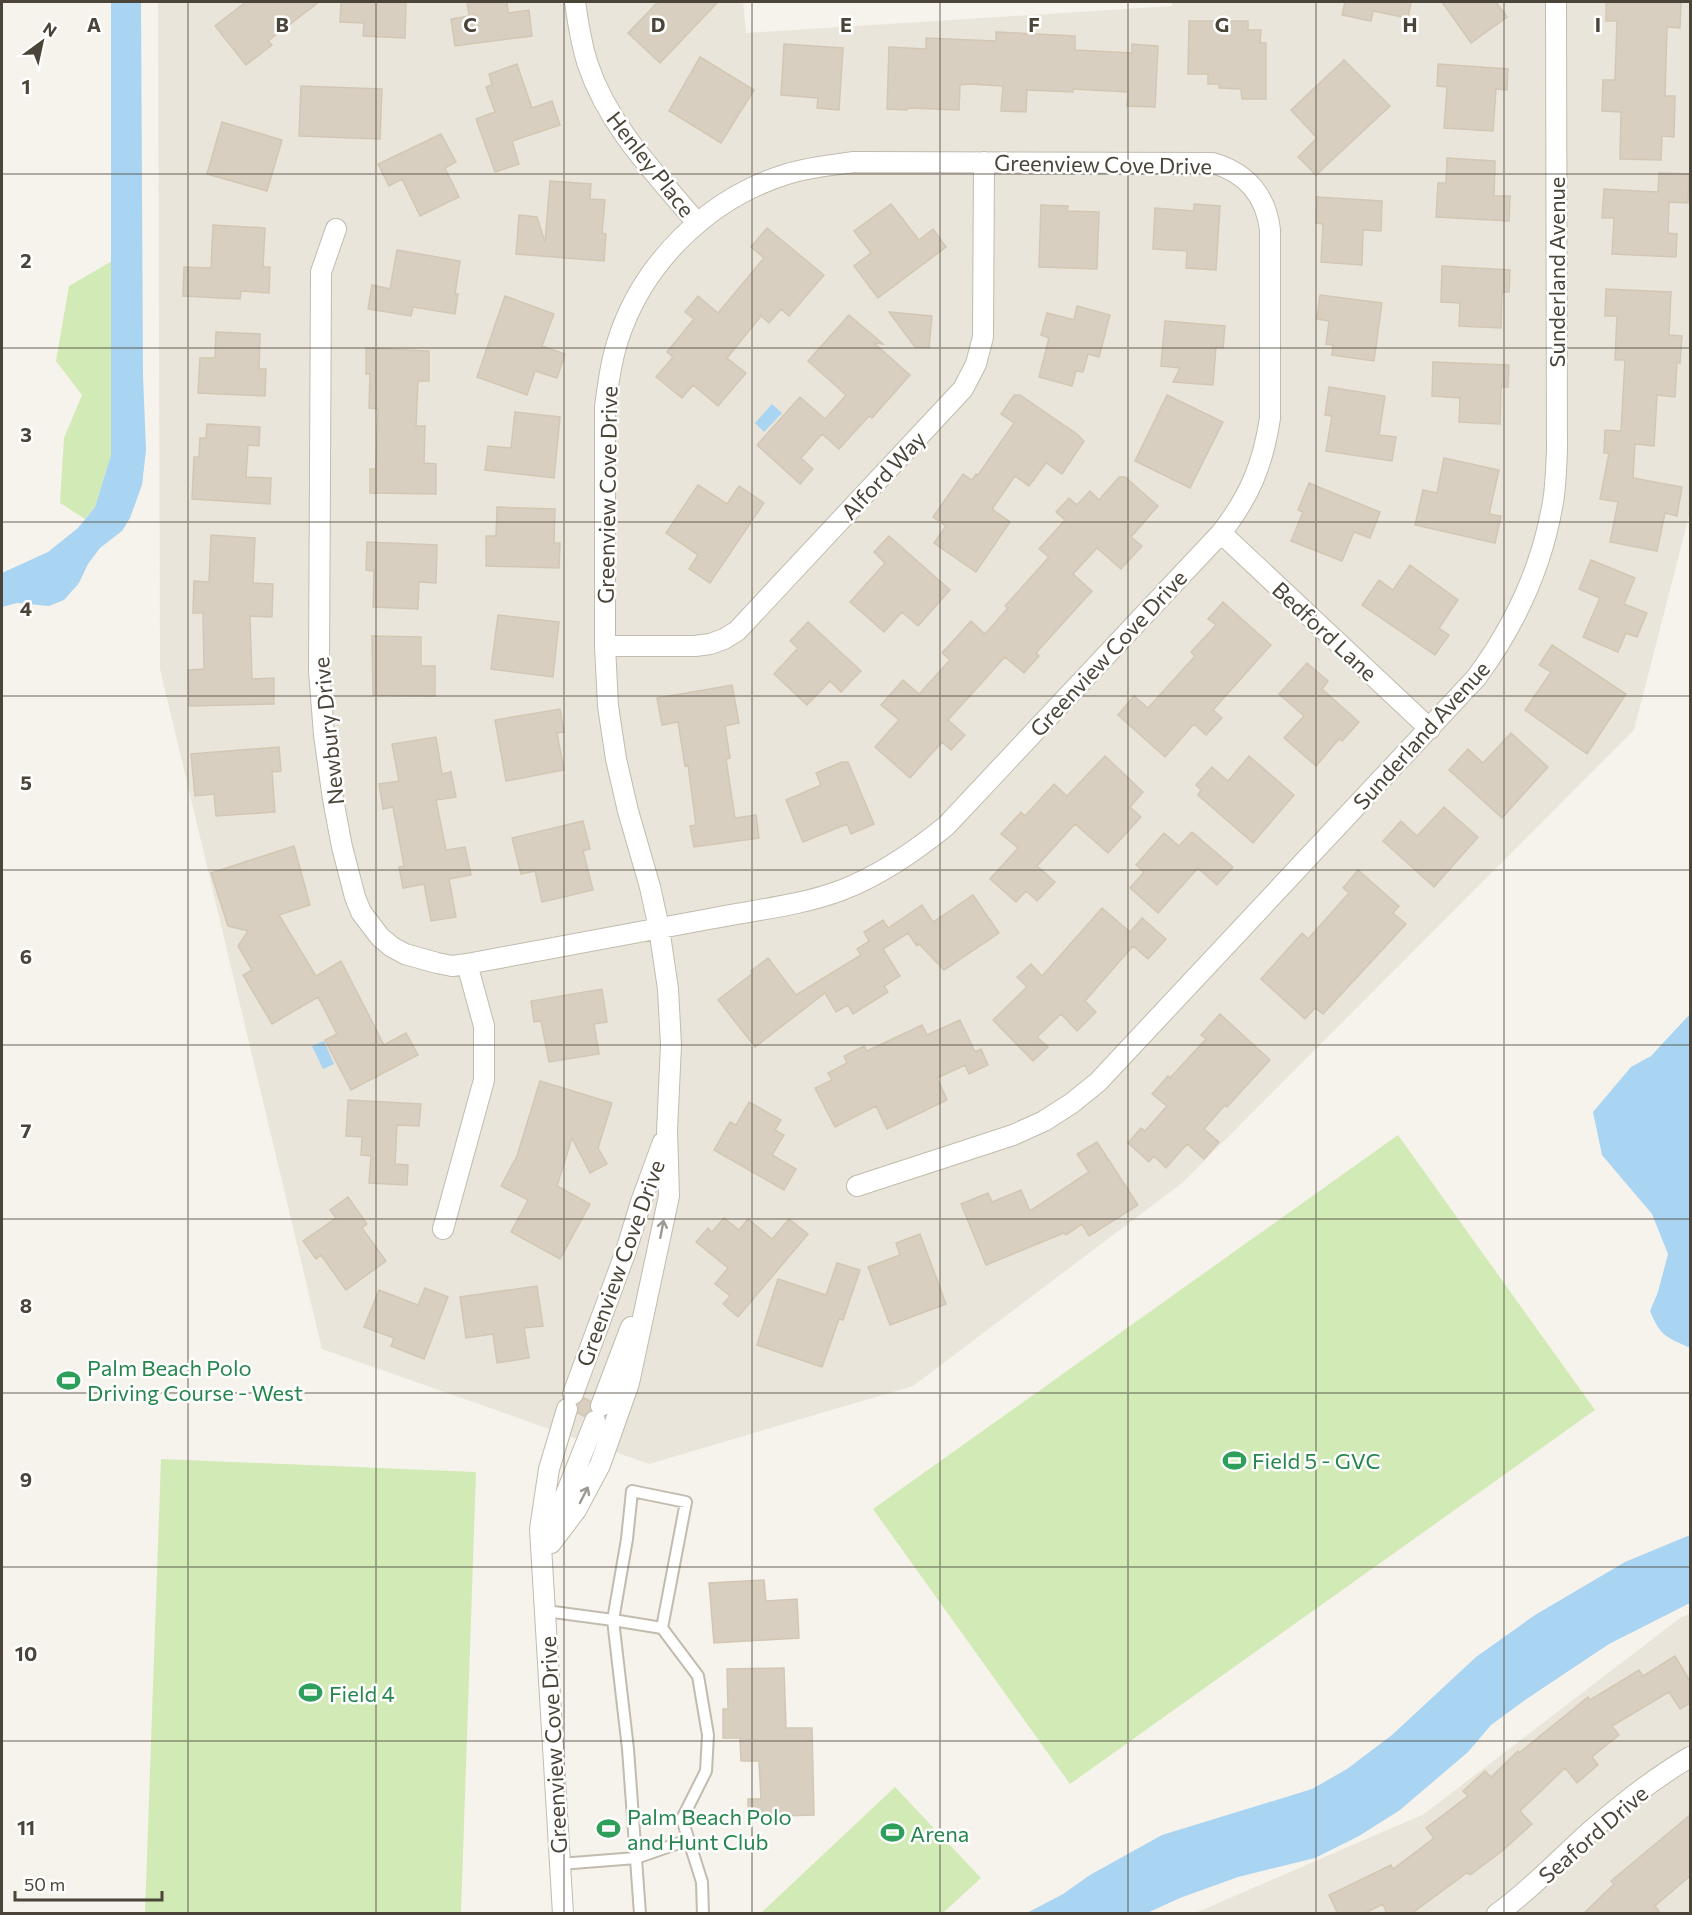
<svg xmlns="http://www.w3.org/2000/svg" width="1692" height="1915" font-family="Commissioner,sans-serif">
	<rect width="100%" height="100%" fill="#f6f3ec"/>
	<!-- residential -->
	<path fill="#eae5da" d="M158 2H743L746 33 1172 6V2H1690V512L1634 730 1182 1183 913 1386 649 1464 322 1349 160 669Z
		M1690 1614V1913L1193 1914 1424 1814 1680 1618Z"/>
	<!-- green -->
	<path fill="#d2eab5" d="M112 261 111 455 95 507 85 519 60 503 64 438 82 395 56 361 69 286Z
		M1398 1135 1595 1410 1070 1784 873 1509Z
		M161 1459 476 1472 461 1913H145Z
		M895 1787 981 1878 943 1913H761Z"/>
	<!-- water -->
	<path fill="#a9d4f2" d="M111 2H141L143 375 146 450 142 485 130 518 122 531 100 548 88 564 79 583 64 600 49 606 17 603 2 607V573L48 552 78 528 95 507 111 455Z
		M772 404 782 413 764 432 755 423Z
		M1690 1014V1346L1688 1347C1664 1336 1661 1336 1650 1311L1658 1292 1668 1254 1652 1214 1602 1155 1593 1112 1631 1067 1651 1056Z
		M324 1041 334 1064 323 1069 312 1046Z
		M1690 1535V1603L1609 1644 1525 1700 1491 1725 1468 1752 1400 1810 1359 1836 1315 1858 1238 1877 1180 1898 1147 1913H1027L1063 1894 1090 1875 1162 1835 1312 1789 1347 1769 1392 1735 1476 1657 1535 1615 1625 1562Z"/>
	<!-- building -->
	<path fill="#d8cfc1" stroke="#d3c7b4" stroke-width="1.5" d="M246 2H319L268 41 272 45 246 65 215 26Z
		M341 2H406L405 38 363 36 364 23 340 22Z
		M467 2H507L508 13 529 10 532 36 455 46 451 19 469 16Z
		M658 2H718L660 63 628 33Z
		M1345 2H1411L1408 18 1373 11 1371 21 1342 15Z
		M1442 2H1496L1507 17 1471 43Z
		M1606 2H1681L1680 28 1667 27 1665 96H1675L1674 137 1662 136 1661 160 1620 159 1621 112 1602 111 1603 80H1615L1617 21H1606Z
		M1189 21H1248V30H1261L1260 43H1266V99H1242L1241 89 1219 88V84H1208V74H1188Z
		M996 32 1075 36V50L1132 53V44L1158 46 1155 107 1127 106 1128 92 1073 89V92L1027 90 1026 112 1001 111 1003 86 969 84 960 85 959 110 908 108 907 110 887 109 889 47 926 49V38L996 41Z
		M784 44 843 48 839 110 817 108 818 98 781 95Z
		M700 57 754 90 721 143 669 111Z
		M1344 60 1390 106 1316 175 1298 157 1317 138 1291 110Z
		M517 64 532 108 552 101 560 125 512 141 519 164 495 172 476 119 495 112 486 87 492 85 489 74Z
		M1438 64 1508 69 1507 90 1496 89 1493 131 1444 128 1447 87 1437 86Z
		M301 86 382 89 380 139 299 136Z
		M222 122 282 140 267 191 207 174Z
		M441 134 456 162 445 168 459 197 420 216 402 179 389 186 378 164Z
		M1447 158 1495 161 1494 196H1510L1509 221 1436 217 1438 183H1446Z
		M1659 173 1689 174 1688 203 1669 202 1668 233 1677 234 1676 257 1612 254 1614 218H1602L1604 189 1658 192Z
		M550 181 591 184 590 199 605 200 602 233 606 234 604 261 516 254 519 215 537 217 545 242Z
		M1317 197 1382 201 1381 231 1363 230 1362 265 1321 262 1323 224 1316 223Z
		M891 204 919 240 933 229 946 247 878 298 854 266 871 253 854 231Z
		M1194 204 1220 206 1216 270 1186 268 1187 251 1153 249 1155 208 1194 211Z
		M1041 205 1068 206 1067 211 1099 212 1097 269 1039 267Z
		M213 225 265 228 263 267H270L269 293 241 291 240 299 183 296 184 267 211 268Z
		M767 228 824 275 789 316 781 309 769 323 761 316 727 358 746 373 718 406 693 385 682 398 656 377 673 357 667 352 694 319 685 312 698 296 718 313 764 258 751 247Z
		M397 250 460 261 455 294H458L455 314 413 307 411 316 368 309 372 285 390 289Z
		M1442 266 1510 270 1509 292H1502L1501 328 1459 326 1460 303 1441 302Z
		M1606 289 1671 292 1669 335 1682 336 1680 363H1677L1675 397 1657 395 1654 446 1635 444 1633 478 1682 487 1677 516 1665 513 1657 551 1610 542 1618 502 1600 499 1609 453H1604L1605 430 1621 431 1625 360H1615L1617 316H1605Z
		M1320 295 1382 303 1374 361 1332 355 1333 345 1326 344 1329 321 1317 319Z
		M505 296 554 314 542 346 565 354 557 378 535 371 527 395 477 377Z
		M1077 306 1110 315 1099 357 1088 354 1083 372 1076 371 1072 386 1039 377 1049 338 1041 335 1047 313 1074 320Z
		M889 312 932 316 929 348 915 347Z
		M849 315 883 344 874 343 910 375 872 418 869 416 839 449 822 434 801 458 813 469 800 484 757 445 800 397 825 419 846 395 808 361Z
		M1165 321 1225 326 1223 348 1216 347 1213 385 1173 382 1180 368 1161 366Z
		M216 332 260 334 259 369H266L265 396 198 393 200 358H215Z
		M366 348 429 351V381H418L416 426H425L424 463 436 464V494L370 493V469H376L378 409 369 408 370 374H366Z
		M1433 362 1509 365 1508 387H1501L1500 424 1459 422 1460 398 1432 396Z
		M1329 387 1385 396 1379 435 1396 437 1392 461 1326 451 1332 416 1325 415Z
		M1014 395H1020L1077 434 1084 441 1062 474 1046 463 1029 486 1015 476 992 509 1010 522 976 572 934 543 946 526 933 517 963 474 972 480 976 474 978 475 1014 423 1001 414Z
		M1167 395 1223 422 1190 488 1135 461Z
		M515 412 560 417 554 478 485 470 488 446 511 448Z
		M207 424 260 427 259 446 248 445 246 477 271 478 270 504 192 499 194 457H199L200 438H206Z
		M1444 458 1499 470 1489 514 1501 516 1495 543 1415 525 1423 490 1437 493Z
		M1119 477H1125L1158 506 1131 537 1142 546 1121 569 1097 548 1073 574 1092 591 1036 653 1039 656 1024 673 1005 657 948 720 965 735 951 750 942 742 910 778 875 747 899 720 881 705 903 680 919 694 950 660 942 653 971 621 985 634 1008 608 1005 606 1049 557 1039 549 1065 520 1056 512 1069 498 1077 505 1090 491 1099 500Z
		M1309 483 1380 512 1370 538 1354 532 1342 561 1291 541 1303 512 1298 510Z
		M698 485 727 504 739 486 764 503 710 583 689 569 698 555 666 533Z
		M497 507 555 509 554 543H560L559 568 486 566V536H496Z
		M211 535 255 538 253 583 273 584 272 617 250 616 252 679 274 678V704L189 706 188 670 204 669 203 613H193L194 581 209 582Z
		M889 536 950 590 918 626 902 612 884 632 850 602 885 563 874 552Z
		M367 542 437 545 436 583 419 582 418 609 373 607 374 571 366 570Z
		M1591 560 1635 578 1624 604 1647 613 1637 637 1626 633 1618 652 1583 637 1600 598 1579 589Z
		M1410 565 1458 600 1439 628 1449 635 1435 655 1362 605 1379 580 1393 590Z
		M1223 602 1271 645 1213 710 1222 718 1206 735 1194 724 1165 757 1118 715 1134 696 1148 708 1195 656 1191 652 1216 625 1208 619Z
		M498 615 559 622 553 677 491 669Z
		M808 622 861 671 841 692 830 681 807 705 774 674 798 648 790 641Z
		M372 636 421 637V666H435V696L373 695Z
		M1552 645 1626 694 1587 754 1525 710 1551 672 1539 665Z
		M1307 663 1328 681 1322 689 1359 722 1342 741 1339 739 1316 766 1284 738 1304 716 1279 694Z
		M732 685 739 723 725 726 730 758 726 759 735 818 756 815 759 838 694 847 690 826 696 825 688 765 685 766 678 722 662 725 657 698Z
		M560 709 564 732 557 733 564 770 506 781 495 720Z
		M1511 733 1548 767 1502 818 1449 770 1468 749 1483 763Z
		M436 737 442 774 451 772 456 797 436 800 446 850 465 847 471 875 449 879 456 917 431 921 424 884 403 888 399 867 404 866 393 807 383 809 379 784 399 781 392 744Z
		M279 747 281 771 272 772 275 812 216 816 214 794 195 796 191 754Z
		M1105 756 1143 792 1130 807 1141 817 1108 853 1075 824 1037 866 1055 882 1037 901 1026 891 1016 902 990 879 1018 848 1001 834 1021 812 1025 816 1054 784 1067 796Z
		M1249 756 1294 795 1253 843 1198 795 1201 790 1196 785 1212 767 1228 781Z
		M842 762H848L874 824 851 834 847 824 803 842 786 800 821 785 816 773Z
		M1444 807 1478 837 1434 887 1383 841 1401 821 1417 836Z
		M583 821 590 849 583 851 593 890 542 902 535 871 521 874 512 838Z
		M1192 832 1233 867 1217 885 1198 868 1158 913 1130 888 1144 872 1136 865 1164 833 1179 846Z
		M294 846 310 905 279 915 316 976 341 961 384 1045 406 1033 418 1055 351 1090 325 1040 337 1034 318 997 272 1024 243 975 252 970 238 946 248 931 228 926 211 873Z
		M1358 870 1399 906 1393 913 1406 924 1323 1014 1315 1008 1305 1019 1261 979 1302 933 1308 939 1349 893 1343 888Z
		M973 895 999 933 944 970 919 944 917 946 908 933 883 949 900 976 884 986 888 992 853 1014 848 1005 836 1012 825 993 755 1047 718 1000 753 973 751 971 768 958 796 995 861 955 857 949 869 941 864 932 883 920 888 928 922 905 933 922Z
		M1102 908 1130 932 1142 918 1166 939 1148 959 1133 946 1085 1001 1096 1012 1077 1031 1061 1014 1037 1037 1048 1047 1033 1061 993 1020 1027 987 1017 977 1031 964 1042 976Z
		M602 989 607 1022 594 1024 599 1054 549 1062 541 1021 534 1022 531 1001Z
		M1220 1014 1270 1060 1227 1107 1225 1105 1204 1129 1219 1142 1204 1159 1187 1144 1166 1168 1154 1156 1149 1162 1128 1143 1141 1128 1145 1131 1167 1106 1152 1094 1168 1076 1170 1078 1206 1039 1201 1035Z
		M960 1020 975 1052 981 1049 988 1065 969 1074 965 1065 937 1078 947 1100 887 1129 876 1106 835 1127 815 1088 832 1080 828 1073 847 1063 844 1056 864 1046 867 1051 922 1025 927 1035Z
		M540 1081 612 1103 598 1148 607 1164 590 1173 572 1138 557 1186 590 1204 560 1259 511 1232 528 1200 501 1186 517 1156Z
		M348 1100 421 1104 419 1126 397 1125 395 1164 408 1165 407 1185 369 1183 371 1156 361 1155 362 1137 346 1136Z
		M749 1102 781 1120 775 1130 784 1135 772 1155 796 1169 784 1190 714 1150 730 1122 736 1125Z
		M1097 1142 1138 1205 1089 1236 1082 1224 1066 1235 1064 1233 986 1265 961 1204 988 1193 992 1202 1021 1190 1030 1211 1089 1172 1077 1154Z
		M348 1197 367 1224 362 1228 386 1261 346 1290 321 1255 316 1259 303 1241 336 1218 330 1210Z
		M724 1218 739 1230 748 1219 772 1239 789 1219 808 1234 738 1317 723 1304 730 1296 715 1284 728 1268 696 1242 708 1228 712 1232Z
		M920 1234 946 1304 890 1325 868 1267 900 1255 896 1243Z
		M837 1263 860 1270 843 1320 839 1319 822 1367 757 1345 778 1279 826 1295Z
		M537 1286 543 1326 524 1328 529 1358 497 1363 493 1334 466 1338 460 1297Z
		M425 1288 448 1297 424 1359 391 1346 394 1338 364 1327 379 1290 418 1305Z
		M584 1398 590 1401V1410L584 1416 578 1413V1405Z
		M764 1580 766 1601 797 1599 799 1638 714 1643 709 1583Z
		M1675 1656 1690 1681V1703L1680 1709 1669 1692 1612 1726 1619 1735 1592 1757 1598 1765 1577 1783 1565 1768 1520 1811 1532 1824 1501 1852 1470 1875 1468 1872 1411 1914H1387L1383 1904 1363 1914H1338L1329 1895 1391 1865 1393 1869 1434 1838 1426 1828 1468 1796 1463 1791 1485 1771 1491 1777 1518 1751 1519 1753 1588 1697 1590 1700 1639 1670 1643 1676Z
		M784 1668 786 1728H812L814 1815 748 1817V1799H761L759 1761H741L740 1738H723V1709H728L727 1669Z
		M1690 1815V1876L1655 1906 1661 1914H1583L1614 1884 1611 1881Z"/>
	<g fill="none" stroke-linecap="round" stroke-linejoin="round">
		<defs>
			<path id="lane" d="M632 1491 686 1502 662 1628 613 1620 627 1539Z
				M546 1611 613 1620 628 1749 640 1914
				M662 1628 698 1676 708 1735 706 1771 682 1819 702 1882 703 1914
				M560 1864 636 1858 688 1840"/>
			<path id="street" d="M575 2C578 23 581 44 588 65 609 127 656 174 697 223
				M336 229 321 272 319 671 324 735 333 799 342 847 355 897 361 912 380 937 392 947 405 954 437 963 452 966 467 964C547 949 628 934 709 919 753 910 800 906 842 890 881 875 914 852 946 826L1221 533C1250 496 1263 464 1270 418V230C1266 196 1247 173 1213 163L854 162C832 165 809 167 787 174 709 198 643 262 618 340 611 361 608 384 605 407V646L608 706 616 759 628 811 650 887 659 928 668 989 671 1045 667 1131 669 1196 629 1383 600 1465 576 1510 551 1543
				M1221 533 1430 729
				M605 646H695L710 644 724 639 737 631 963 389 976 364 983 337 984 162
				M857 1186 1013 1135 1044 1121 1072 1103 1098 1082 1476 678C1516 624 1542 568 1553 502 1556 485 1556 468 1557 451L1556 2
				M443 1229 484 1080V1026L467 964
				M573 1394 626 1251 641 1202 663 1142
				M601 1406 631 1327
				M553 1532 556 1519 595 1421
				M563 1914 540 1529 549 1469 567 1409
				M1497 1914C1532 1889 1561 1857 1594 1828 1624 1802 1656 1777 1690 1757"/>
		</defs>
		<!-- lane casing -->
		<use href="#lane" stroke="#c2bbae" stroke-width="14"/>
		<!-- street casing -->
		<use href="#street" stroke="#c2bbae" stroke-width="22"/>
		<!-- lane -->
		<use href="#lane" stroke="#fff" stroke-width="10"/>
		<!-- street -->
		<use href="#street" stroke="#fff" stroke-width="20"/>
	</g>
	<!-- one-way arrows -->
	<defs><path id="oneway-shaft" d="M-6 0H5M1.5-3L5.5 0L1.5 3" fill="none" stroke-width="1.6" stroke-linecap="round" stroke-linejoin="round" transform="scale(1.5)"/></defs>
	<g stroke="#9c9892">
		<use href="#oneway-shaft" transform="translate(662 1229) rotate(-79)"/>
		<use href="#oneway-shaft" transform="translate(584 1495) rotate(-63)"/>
	</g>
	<!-- grid -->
	<path fill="none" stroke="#4b4439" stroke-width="1.5" stroke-opacity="0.55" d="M188 2V1914M376 2V1914M564 2V1914M752 2V1914M940 2V1914M1128 2V1914M1316 2V1914M1504 2V1914M2 174H1690M2 348H1690M2 522H1690M2 696H1690M2 870H1690M2 1045H1690M2 1219H1690M2 1393H1690M2 1567H1690M2 1741H1690"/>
	<!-- icons -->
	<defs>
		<symbol id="stadium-bare" viewBox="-9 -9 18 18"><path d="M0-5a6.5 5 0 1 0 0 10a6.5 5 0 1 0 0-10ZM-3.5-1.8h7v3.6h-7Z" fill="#2e9e5b" stroke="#fff" stroke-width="2.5" paint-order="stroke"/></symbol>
	</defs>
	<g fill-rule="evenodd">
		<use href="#stadium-bare" x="52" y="1364" width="33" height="33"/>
		<use href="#stadium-bare" x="1218" y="1444" width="33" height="33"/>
		<use href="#stadium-bare" x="294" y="1676" width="33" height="33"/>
		<use href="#stadium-bare" x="592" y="1812" width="33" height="33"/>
		<use href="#stadium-bare" x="876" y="1816" width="33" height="33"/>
	</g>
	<g text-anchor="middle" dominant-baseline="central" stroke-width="5" stroke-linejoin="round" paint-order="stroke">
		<!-- street labels -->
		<g font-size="22" fill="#4b4439" stroke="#fff">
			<text transform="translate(651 164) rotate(52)">Henley Place</text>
			<text transform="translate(1103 164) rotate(1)">Greenview Cove Drive</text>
			<text transform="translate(1556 272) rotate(-90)">Sunderland Avenue</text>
			<text transform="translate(883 475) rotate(-47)">Alford Way</text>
			<text transform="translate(607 495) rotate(-89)">Greenview Cove Drive</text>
			<text transform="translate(1325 631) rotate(43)">Bedford Lane</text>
			<text transform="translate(1108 653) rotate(-47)">Greenview Cove Drive</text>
			<text transform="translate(328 731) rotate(-96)">Newbury Drive</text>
			<text transform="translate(1421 735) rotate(-48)">Sunderland Avenue</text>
			<text transform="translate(620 1263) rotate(-70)">Greenview Cove Drive</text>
			<text transform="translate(553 1745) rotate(-93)">Greenview Cove Drive</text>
			<text transform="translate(1593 1834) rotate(-41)">Seaford Drive</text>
		</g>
		<!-- leisure labels -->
		<g font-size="22" fill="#27864d" stroke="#fff" text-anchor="start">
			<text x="87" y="1367">Palm Beach Polo<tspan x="87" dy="25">Driving Course - West</tspan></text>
			<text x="1252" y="1460">Field 5 - GVC</text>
			<text x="329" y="1693">Field 4</text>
			<text x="627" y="1816">Palm Beach Polo<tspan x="627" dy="25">and Hunt Club</tspan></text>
			<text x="910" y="1833">Arena</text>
		</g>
	</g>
	<g font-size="20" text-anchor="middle" font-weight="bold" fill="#4b4439" stroke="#fff" stroke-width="5" stroke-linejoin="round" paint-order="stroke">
		<text x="94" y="32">A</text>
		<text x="282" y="32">B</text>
		<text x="470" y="32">C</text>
		<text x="658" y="32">D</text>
		<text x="846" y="32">E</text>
		<text x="1034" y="32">F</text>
		<text x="1222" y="32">G</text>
		<text x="1410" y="32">H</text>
		<text x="1598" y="32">I</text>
		<text x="26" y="94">1</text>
		<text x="26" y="268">2</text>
		<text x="26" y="442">3</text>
		<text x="26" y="616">4</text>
		<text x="26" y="790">5</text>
		<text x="26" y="964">6</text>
		<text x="26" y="1138">7</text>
		<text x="26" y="1313">8</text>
		<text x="26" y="1487">9</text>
		<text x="26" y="1661">10</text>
		<text x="26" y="1835">11</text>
	</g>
	<!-- border -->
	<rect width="1692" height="1915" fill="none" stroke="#4b4439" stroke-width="6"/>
	<!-- north arrow -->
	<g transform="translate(42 42) rotate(33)" stroke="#ffffff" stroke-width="4.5" paint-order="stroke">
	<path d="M0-4.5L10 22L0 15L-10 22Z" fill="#4b4439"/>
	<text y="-9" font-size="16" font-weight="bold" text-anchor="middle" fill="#4b4439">N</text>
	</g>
	<!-- scale -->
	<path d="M15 1891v9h147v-9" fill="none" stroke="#4b4439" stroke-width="3"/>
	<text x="24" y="1891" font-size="18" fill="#4b4439" stroke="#ffffff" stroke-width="4.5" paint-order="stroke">50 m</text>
</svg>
